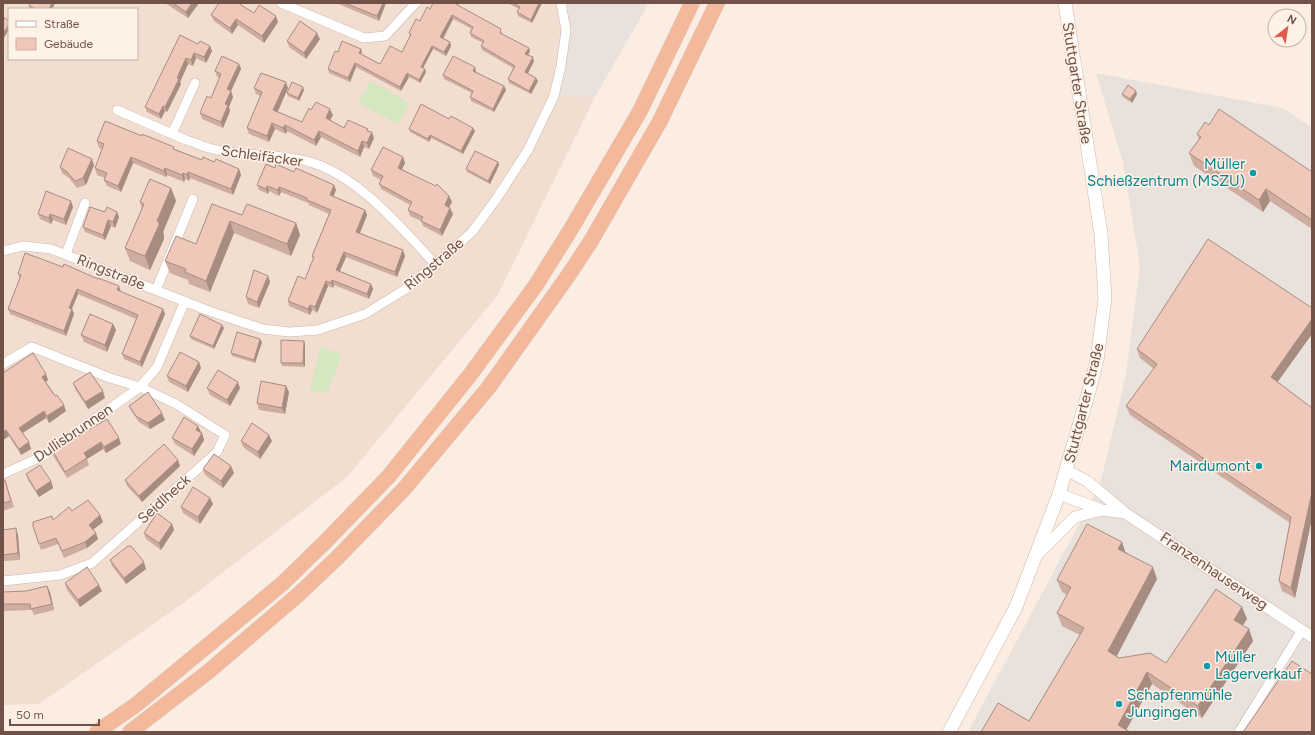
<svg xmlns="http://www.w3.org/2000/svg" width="1315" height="735" font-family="Figtree,sans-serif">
	<rect width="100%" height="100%" fill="#fbede1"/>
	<!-- residential -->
	<path fill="#f2ded0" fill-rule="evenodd" d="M3 3H561L566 30 554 96 595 97 497 296 347 477 182 604 39 704 3 705ZM9 9H137V59H9Z"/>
	<!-- industrial -->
	<path fill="#e9e1dc" d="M561 3H649L595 97 554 96 566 30Z
		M1096 73 1283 108 1312 128V732H968L1100 485 1126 375 1140 266 1123 162Z"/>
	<!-- green -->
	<path fill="#d5e7c0" d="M370 81 410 103 398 124 358 103Z
		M320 347 342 354 328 392H310Z"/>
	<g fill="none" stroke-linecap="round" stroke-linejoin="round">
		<defs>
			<path id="minor" d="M281 3 364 38 385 36 416 3
				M117 110C140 120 163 130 186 140 194 142 201 146 209 148 244 158 282 152 316 164 362 180 403 230 436 265
				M172 134 195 83
				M3 251 23 246 51 249 209 311 263 329 289 332 318 330 365 314 404 290 446 255 472 232 497 198 528 150 554 96 561 66 566 30 561 3
				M66 254 85 203
				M156 290 193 199
				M3 364 32 347 110 378 140 387 176 404 225 435 217 452 92 563 60 575 3 581
				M3 474 43 456 140 387 157 367 185 301
				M1239 732 1302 630"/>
			<path id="tertiary" d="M1066 470 1087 481 1125 513 1312 637
				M1059 494 1102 510 1125 513
				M1036 556 1075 517 1102 510"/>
			<path id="secondary" d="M949 732 1016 607 1059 494 1089 391 1097 360 1105 299 1101 234 1065 3"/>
			<path id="trunk" d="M97 732 137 704 283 583 326 541 389 476 470 375 536 285 571 229 640 111 692 3
				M130 732 208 672 299 594 338 557 404 489 489 387 570 273 591 241 660 121 717 3"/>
		</defs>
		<!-- minor casing -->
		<use href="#minor" stroke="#cdb6ab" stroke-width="10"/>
		<!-- tertiary casing -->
		<use href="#tertiary" stroke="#cdb6ab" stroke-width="12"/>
		<!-- secondary casing -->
		<use href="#secondary" stroke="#d0b5a9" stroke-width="14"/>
		<!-- trunk casing -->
		<use href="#trunk" stroke="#d4cbc8" stroke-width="16"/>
		<!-- minor -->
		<use href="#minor" stroke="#fff" stroke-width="9"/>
		<!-- tertiary -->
		<use href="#tertiary" stroke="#fff" stroke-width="11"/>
		<!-- secondary -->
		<use href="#secondary" stroke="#fff" stroke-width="13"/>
		<!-- trunk -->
		<use href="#trunk" stroke="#f4b89b" stroke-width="15"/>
	</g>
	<!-- wall -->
	<path fill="#ceaca0" d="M30 3H55L52 9H31L29 6Z
		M165 3H199L188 18Z
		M336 3H386L379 21Z
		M433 3 503 33 502 34 529 48 530 51 528 55 534 61 528 73 538 81 531 94 509 83 508 79 513 68 482 50 481 46 483 43 471 37 470 33 472 29 453 19 443 38 450 42 451 46 446 56 433 49 423 68 426 72 420 83 409 77 401 91 356 67 350 82 329 73 328 69 338 52H362L361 54 380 64 402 52 410 36 409 33 430 9Z
		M509 3H542L532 23 518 16 517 12 519 9 509 4Z
		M211 15 278 22 264 43 238 25 232 34 214 21Z
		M320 39 306 59 289 47 287 41Z
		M198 44 210 46 212 51 206 63 196 58 193 66 188 64 180 82 181 84 167 112 165 111 161 119 147 112 145 107Z
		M239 64 241 69 231 91 233 97 229 107 230 111 223 128 202 119 200 113 211 98 219 78 217 77 215 71Z
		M476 71V72L504 86 506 90 494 112 471 101 470 97 472 93 444 79 443 75Z
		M254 88H288L277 111 302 122 311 110 333 115 330 120 344 128 368 131 374 138 369 149 364 147 360 157 321 137 316 146 287 131 286 134 275 129 269 142 249 134 247 128 260 96 256 94Z
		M304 90 299 101 288 96 287 93Z
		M1122 94H1137L1132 103 1123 97Z
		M449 119 473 128 475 131 463 154 431 138 429 142 410 132 409 129Z
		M1209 125 1312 172V229L1270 201 1263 212 1194 166 1189 153 1199 140 1197 134Z
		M97 141 175 149 202 160 214 162 239 169 241 175 233 195 190 178 189 181 185 179 184 182 167 175 166 177 133 163 121 192 107 186 104 180 105 178 97 175 95 168 103 149 99 148Z
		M403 157 405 163 402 169 449 196 452 202 449 207 450 208 453 214 442 236 423 226 421 221 410 216 408 210 410 205 381 189 379 184 381 180 373 176 371 170Z
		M498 162 499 165 490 184 467 172 466 169Z
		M94 165 86 185 77 188 69 178 62 173 60 167Z
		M275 168 294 172 334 185 336 190 333 196 365 210 367 215 360 234 405 256 397 277 346 257 340 271 371 284 373 289 369 299 334 285 333 288 328 286 317 313 312 310 310 315 289 306 288 301 305 279 313 260 312 256 329 214 309 205 308 203 281 192 279 196 269 191 268 194 259 190 257 185Z
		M171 188 176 201 163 232 164 235V239L150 270 130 261 125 248 142 209 140 202Z
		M212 204 242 215 296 223 300 235 291 256 234 233 210 292 189 284 188 280 170 273 165 261 196 244Z
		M73 207 66 225 53 220 51 224 40 219 38 214Z
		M105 212H117L119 217 115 228 111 226 105 240 85 232 83 227Z
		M18 274 121 292 163 309 165 314 142 367 124 359 122 354 136 319 78 294 72 309 74 314 66 336 10 314 8 309 20 279Z
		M268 276 270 282 259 308 248 304 246 297Z
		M1312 308V334L1277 382 1312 408V518L1295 598 1282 591 1279 581 1290 523 1130 415 1126 406 1154 369 1140 358 1137 349Z
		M113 324 116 330 107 352 84 342 81 335Z
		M222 325 224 328 214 349 191 339 190 336Z
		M262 342 255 363 232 356 231 353Z
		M305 344V367L282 366 281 363Z
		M201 368 188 392 169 382 167 376Z
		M3 373 48 380 46 382 66 411 49 423 46 418 22 433 31 449 21 455 9 436 3 440Z
		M73 383 105 398 88 409 75 389Z
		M286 386 289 392 285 414 259 410 257 403Z
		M207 388H240L230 406 210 395Z
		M129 406 165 420 150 429 139 422 132 412Z
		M198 426 201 433H202L204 440 194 456 175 444 172 438Z
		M75 438 121 444 106 453 103 449 87 459 89 465 67 478 54 457 52 450Z
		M241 441H272L260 459 243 447Z
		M178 460 180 466 142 502 127 486 125 480Z
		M203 469 234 473 223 488 205 475Z
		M26 474 51 481 53 488 39 497 28 480Z
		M3 480H5L14 507 3 511Z
		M210 498 213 504 200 524 183 513 181 507Z
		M72 511 100 515 103 522 93 530 98 539 87 548 64 558 58 544 41 550 33 526 53 520Z
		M172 524 174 530 161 550 146 539 144 533Z
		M3 530 18 535 20 560 3 561Z
		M1126 552 1157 579 1117 656 1119 658 1166 663 1242 607 1247 619 1243 625 1249 629 1253 641 1202 718 1152 684 1126 730 1029 721 1080 635 1062 626 1057 613 1067 595 1062 592 1057 580Z
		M110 560 146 569 126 584 112 566Z
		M65 583 102 591 80 607 67 590Z
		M3 592H50L54 610 34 615 32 610 4 611V615H3Z"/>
	<!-- shaded-wall -->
	<path fill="#a78c82" d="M52 3H55L52 9H49Z
		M192 3H199L188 18 186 12Z
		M383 3H386L379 21 377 16Z
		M539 3H542L532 23 531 20Z
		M452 15 453 19 442 41 440 37Z
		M276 16 278 22 264 43 262 36Z
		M236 19 238 25 232 34 230 28Z
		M9 24V30L3 39V34Z
		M317 33 320 39 306 59 304 53Z
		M450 42 451 46 446 56 444 52Z
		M210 46 212 51 206 63 204 57Z
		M432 46 433 49 422 70 421 67Z
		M529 48 530 51 527 57 525 54Z
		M361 49 362 52 360 56 359 53Z
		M194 53 196 58 193 66 191 60Z
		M533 57 534 61 527 75 525 72Z
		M186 58 188 64 180 82 181 84 167 112 165 107Z
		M355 63 356 67 350 82 348 78Z
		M239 64 241 69 231 91 233 97 229 107 230 111 223 128 221 122 225 104 227 89Z
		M475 67 476 71 474 74 473 71Z
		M425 69 426 72 420 83 419 80Z
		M407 73 409 77 401 91 400 87Z
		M536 78 538 81 531 94 529 91Z
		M286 82 288 88 276 116 273 110Z
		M504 86 506 90 494 112 493 109Z
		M303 87 304 90 299 101 298 98Z
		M1136 91 1137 94 1132 103 1130 99Z
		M163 106 165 111 161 119 159 114Z
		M330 109 333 115 328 124 326 118Z
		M272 123 275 129 269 142 267 136Z
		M285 125 287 131 286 134 283 128Z
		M473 128 475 131 463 154 461 151Z
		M319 131 321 137 316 146 314 140Z
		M372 132 374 138 369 149 367 143Z
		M430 135 431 138 429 142 428 139Z
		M362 141 364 147 360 157 358 151Z
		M131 157 133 163 121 192 118 186Z
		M403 157 405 163 400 173 398 168Z
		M92 159 94 165 86 185 83 178Z
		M498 162 499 165 490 184 488 181Z
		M165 168 167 175 166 177 164 171Z
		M239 169 241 175 233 195 231 189Z
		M188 172 190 178 189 181 187 175Z
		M183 173 185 179 184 182 182 175Z
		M334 185 336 190 332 200 330 195Z
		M267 186 269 191 268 194 266 189Z
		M279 187 281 192 279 196 278 190Z
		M171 188 176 201 163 232 164 235V239L150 270 145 256 157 221Z
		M1266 189 1270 201 1263 212 1259 200Z
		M449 196 452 202 447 211 445 205Z
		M71 201 73 207 66 225 64 219Z
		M450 208 453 214 442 236 440 230Z
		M365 210 367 215 358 237 356 232Z
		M117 212 119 217 115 228 113 222Z
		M50 214 53 220 51 224 49 218Z
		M108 220 111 226 105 240 103 235Z
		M230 221 234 233 210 292 206 281Z
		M296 223 300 235 291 256 287 244Z
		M403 250 405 256 397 277 395 272Z
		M344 252 346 257 338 275 336 270Z
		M268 276 270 282 259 308 257 302Z
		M332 280 334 285 333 288 331 283Z
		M326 281 328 286 317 313 315 307Z
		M371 284 373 289 369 299 367 294Z
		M119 286 121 292 117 290Z
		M77 289 78 294 70 313 69 308Z
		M310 305 312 310 310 315 308 309Z
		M72 309 74 314 66 336 64 331Z
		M163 309 165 314 142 367 140 362Z
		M1312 319V334L1274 387 1271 377Z
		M113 324 116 330 107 352 105 345Z
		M222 325 224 328 214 349 213 346Z
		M260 339 262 342 255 363 254 360Z
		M304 341 305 344V367L303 363Z
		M199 362 201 368 188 392 186 386Z
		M46 374 48 380 44 383 42 377Z
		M238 382 240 388 230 406 227 400Z
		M286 386 289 392 285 414 282 408Z
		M103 391 105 398 88 409 85 402Z
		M64 405 66 411 49 423 47 416Z
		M44 411 46 418 21 434 19 428Z
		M162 413 165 420 150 429 148 423Z
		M198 426 201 432 198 436 196 430Z
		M6 430 9 436 3 440V432Z
		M202 433 204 440 194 456 192 449Z
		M269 435 272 441 260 459 258 452Z
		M119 438 121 444 106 453 104 447Z
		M29 442 31 449 21 455 19 449Z
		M101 442 103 449 87 459 84 453Z
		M178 460 180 466 142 502 139 496Z
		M231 466 234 473 223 488 221 481Z
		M51 481 53 488 39 497 36 491Z
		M1312 492V518L1295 598 1291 588Z
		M210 498 213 504 200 524 198 517Z
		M100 515 103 522 91 531 89 525Z
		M172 524 174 530 161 550 159 543Z
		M16 528 18 535 20 560 18 553Z
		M96 533 98 539 87 548 85 542Z
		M1122 542 1126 554 1118 549Z
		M144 562 146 569 126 584 124 578Z
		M1153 567 1157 579 1113 663 1108 651Z
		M99 585 102 591 80 607 78 600Z
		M47 586 50 592 54 610 52 604Z
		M1242 607 1247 619 1238 632 1234 620Z
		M1249 629 1253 641 1202 718 1198 706Z
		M1147 672 1152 684 1125 732 1118 725Z"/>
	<!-- building -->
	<path fill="#efc8ba" stroke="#a78c82" d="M31 3H52L49 9H36L29 6Z
		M173 3H192L186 12Z
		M219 3H238L254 13 259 5 276 16 262 36 236 19 230 28 211 15Z
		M345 3H383L377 16Z
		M433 3H454L501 29 500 33 529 48 525 54 533 57 525 72 536 78 529 91 508 79 515 66 481 46 484 41 470 33 473 27 452 15 440 37 450 42 444 52 432 46 421 67 425 69 419 80 407 73 400 87 355 63 348 78 328 69 335 51 338 52 342 41 361 49 359 53 380 64 390 46 402 52 411 34 409 33 416 19 420 21 427 7 430 9Z
		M513 3H539L531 20 517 12 520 7Z
		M3 17 9 21V24L3 34Z
		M300 21 317 33 304 53 287 41Z
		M180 35 198 44 200 41 210 46 204 57 194 53 191 60 186 58 177 78 179 79 165 107 163 106 159 114 145 107Z
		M222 56 239 64 227 89 231 91 225 104 228 105 221 122 200 113 207 96 211 98 221 74 215 71Z
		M453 56 475 67 473 71 504 86 493 109 470 97 473 91 443 75Z
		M261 73 286 82 273 110 302 122 309 108 311 110 316 102 330 109 326 118 344 128 348 120 368 129 367 131 372 132 367 143 362 141 358 151 319 131 314 140 285 125 283 128 272 123 267 136 247 128 262 92 254 88Z
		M292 82 303 87 298 98 287 93Z
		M1128 85 1136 91 1130 99 1122 94Z
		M421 104 449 119 451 116 473 128 461 151 430 135 428 139 409 129Z
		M1219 109 1312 172V220L1266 189 1259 200 1189 153 1201 137 1197 134 1205 122 1209 125Z
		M105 121 142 136V134L174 147 173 149 202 160 203 157 214 162 216 159 239 169 231 189 188 172 187 175 183 173 182 175 165 168 164 171 131 157 118 186 104 180 107 173 95 168 104 144 97 141Z
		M383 147 403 157 398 168 436 186 437 184 449 196 445 205 450 208 440 230 421 221 423 217 408 210 412 202 379 184 383 176 371 170Z
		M68 148 92 159 83 178 75 181 66 171 60 167Z
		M475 151 498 162 488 181 466 169Z
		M266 164 275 168 276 164 294 172 296 168 334 185 330 195 365 210 356 232 403 250 395 272 344 252 336 270 371 284 367 294 332 280 331 283 326 281 315 307 310 305 308 309 288 301 298 276 305 279 314 257 312 256 331 210 307 200V198L279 187 278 190 267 186 266 189 257 185Z
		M150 179 171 188 157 221 159 222V225L145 256 125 248 144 204 140 202Z
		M46 191 71 201 64 219 50 214 49 218 38 214Z
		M212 204 242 215 247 204 296 223 287 244 230 221 206 281 185 272 186 269 165 261 176 236 196 244Z
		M90 207 105 212 107 207 117 212 113 222 108 220 103 235 83 227Z
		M1208 239 1312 308V319L1271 377 1312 408V492L1291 588 1279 581 1291 517 1126 406 1157 364 1137 349Z
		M25 253 63 267 64 264 98 279V278L119 286 117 290 163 309 140 362 122 354 138 315 77 289 69 308 72 309 64 331 8 309 21 275 18 274Z
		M254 270 268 276 257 302 246 297Z
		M90 314 113 324 105 345 81 335Z
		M200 314 222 325 213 346 190 336Z
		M237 332 260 339 254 360 231 353Z
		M281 340 304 341 303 363H281Z
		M180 352 199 362 186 386 167 376Z
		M33 353 46 374 42 377 55 396 57 395 64 405 47 416 44 411 19 428 29 442 19 449 6 430 3 432V373Z
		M218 370 238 382 227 400 207 388Z
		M90 372 103 391 85 402 73 383Z
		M261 381 286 386 282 408 257 403Z
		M148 392 162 413 148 423 136 416 129 406Z
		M184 417 198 426 196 430 202 433 192 449 172 438Z
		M107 419 119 438 104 447 101 442 84 453 87 458 65 472 52 450 74 437 75 438Z
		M252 423 269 435 258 452 241 441Z
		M164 444 178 460 139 496 125 480Z
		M214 454 231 466 221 481 203 469Z
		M40 465 51 481 36 491 26 474Z
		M3 480H5L11 501 3 503Z
		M193 487 210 498 198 517 181 507Z
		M88 500 100 515 89 525 96 533 85 542 62 551 56 538 39 544 33 526V522L52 516 53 520 69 507 72 511Z
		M157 513 172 524 159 543 144 533Z
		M1087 524 1122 542 1118 549 1153 567 1108 651 1119 658 1150 653 1166 663 1216 589 1242 607 1234 620 1249 629 1198 706 1147 672 1118 725 1130 732H981L998 703 1029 721 1084 628 1057 613 1071 587 1057 580Z
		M16 528 18 553 3 555V530Z
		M128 546H131L144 562 124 578 110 560Z
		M87 567 99 585 78 600 65 583Z
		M47 586 52 604 31 609 30 604H3V592L26 591Z
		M1292 661 1312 674V732H1243Z"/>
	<!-- markers -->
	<g fill="#0f9aa8" stroke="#fef2e6" stroke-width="1.5">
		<circle cx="1253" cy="173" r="4"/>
		<circle cx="1259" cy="466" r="4"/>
		<circle cx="1207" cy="666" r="4"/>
		<circle cx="1119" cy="704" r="4"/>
	</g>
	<g text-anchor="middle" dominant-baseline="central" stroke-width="3" stroke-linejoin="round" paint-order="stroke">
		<!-- street labels -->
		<g font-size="15" fill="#705249" stroke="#fef2e6">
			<text transform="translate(1077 83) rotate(81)">Stuttgarter Straße</text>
			<text transform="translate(262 156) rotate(8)">Schleifäcker</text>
			<text transform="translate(434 264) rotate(-40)">Ringstraße</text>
			<text transform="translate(111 272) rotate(22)">Ringstraße</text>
			<text transform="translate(1084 403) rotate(-76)">Stuttgarter Straße</text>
			<text transform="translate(73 433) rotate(-34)">Dullisbrunnen</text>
			<text transform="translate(164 499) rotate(-42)">Seidlheck</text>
			<text transform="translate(1214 571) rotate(34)">Franzenhauserweg</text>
		</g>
		<!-- culture labels -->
		<g font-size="15" fill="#0d838f" stroke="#fef2e6" text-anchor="end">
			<text x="1245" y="164">Müller<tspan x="1245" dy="17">Schießzentrum (MSZU)</tspan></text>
			<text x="1251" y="466">Mairdumont</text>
			<text x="1215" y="657" text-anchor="start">Müller<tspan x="1215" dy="17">Lagerverkauf</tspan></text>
			<text x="1127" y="695" text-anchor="start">Schapfenmühle<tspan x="1127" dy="17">Jungingen</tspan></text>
		</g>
	</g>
	<!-- border -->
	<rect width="1315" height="735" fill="none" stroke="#705249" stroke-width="8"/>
	<!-- legend -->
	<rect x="8" y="8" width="130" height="52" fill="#fef2e6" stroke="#c5b2a7"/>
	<rect x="16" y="21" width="20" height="6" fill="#ffffff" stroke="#c5b2a7"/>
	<text x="44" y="28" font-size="12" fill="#705249">Straße</text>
	<rect x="16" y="38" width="20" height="12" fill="#efc8ba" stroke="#c5b2a7"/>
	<text x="44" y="48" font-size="12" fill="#705249">Gebäude</text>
	<!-- north arrow -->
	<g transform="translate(1287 28) rotate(30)"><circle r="19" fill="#fef2e6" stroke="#c5b2a7"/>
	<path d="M0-3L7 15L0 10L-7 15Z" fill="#df5a4b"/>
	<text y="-6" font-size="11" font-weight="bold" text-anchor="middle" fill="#705249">N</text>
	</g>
	<!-- scale -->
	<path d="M10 719v6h89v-6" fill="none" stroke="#705249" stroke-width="2"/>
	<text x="16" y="719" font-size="12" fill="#705249" stroke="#fef2e6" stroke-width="3" paint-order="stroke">50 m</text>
</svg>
